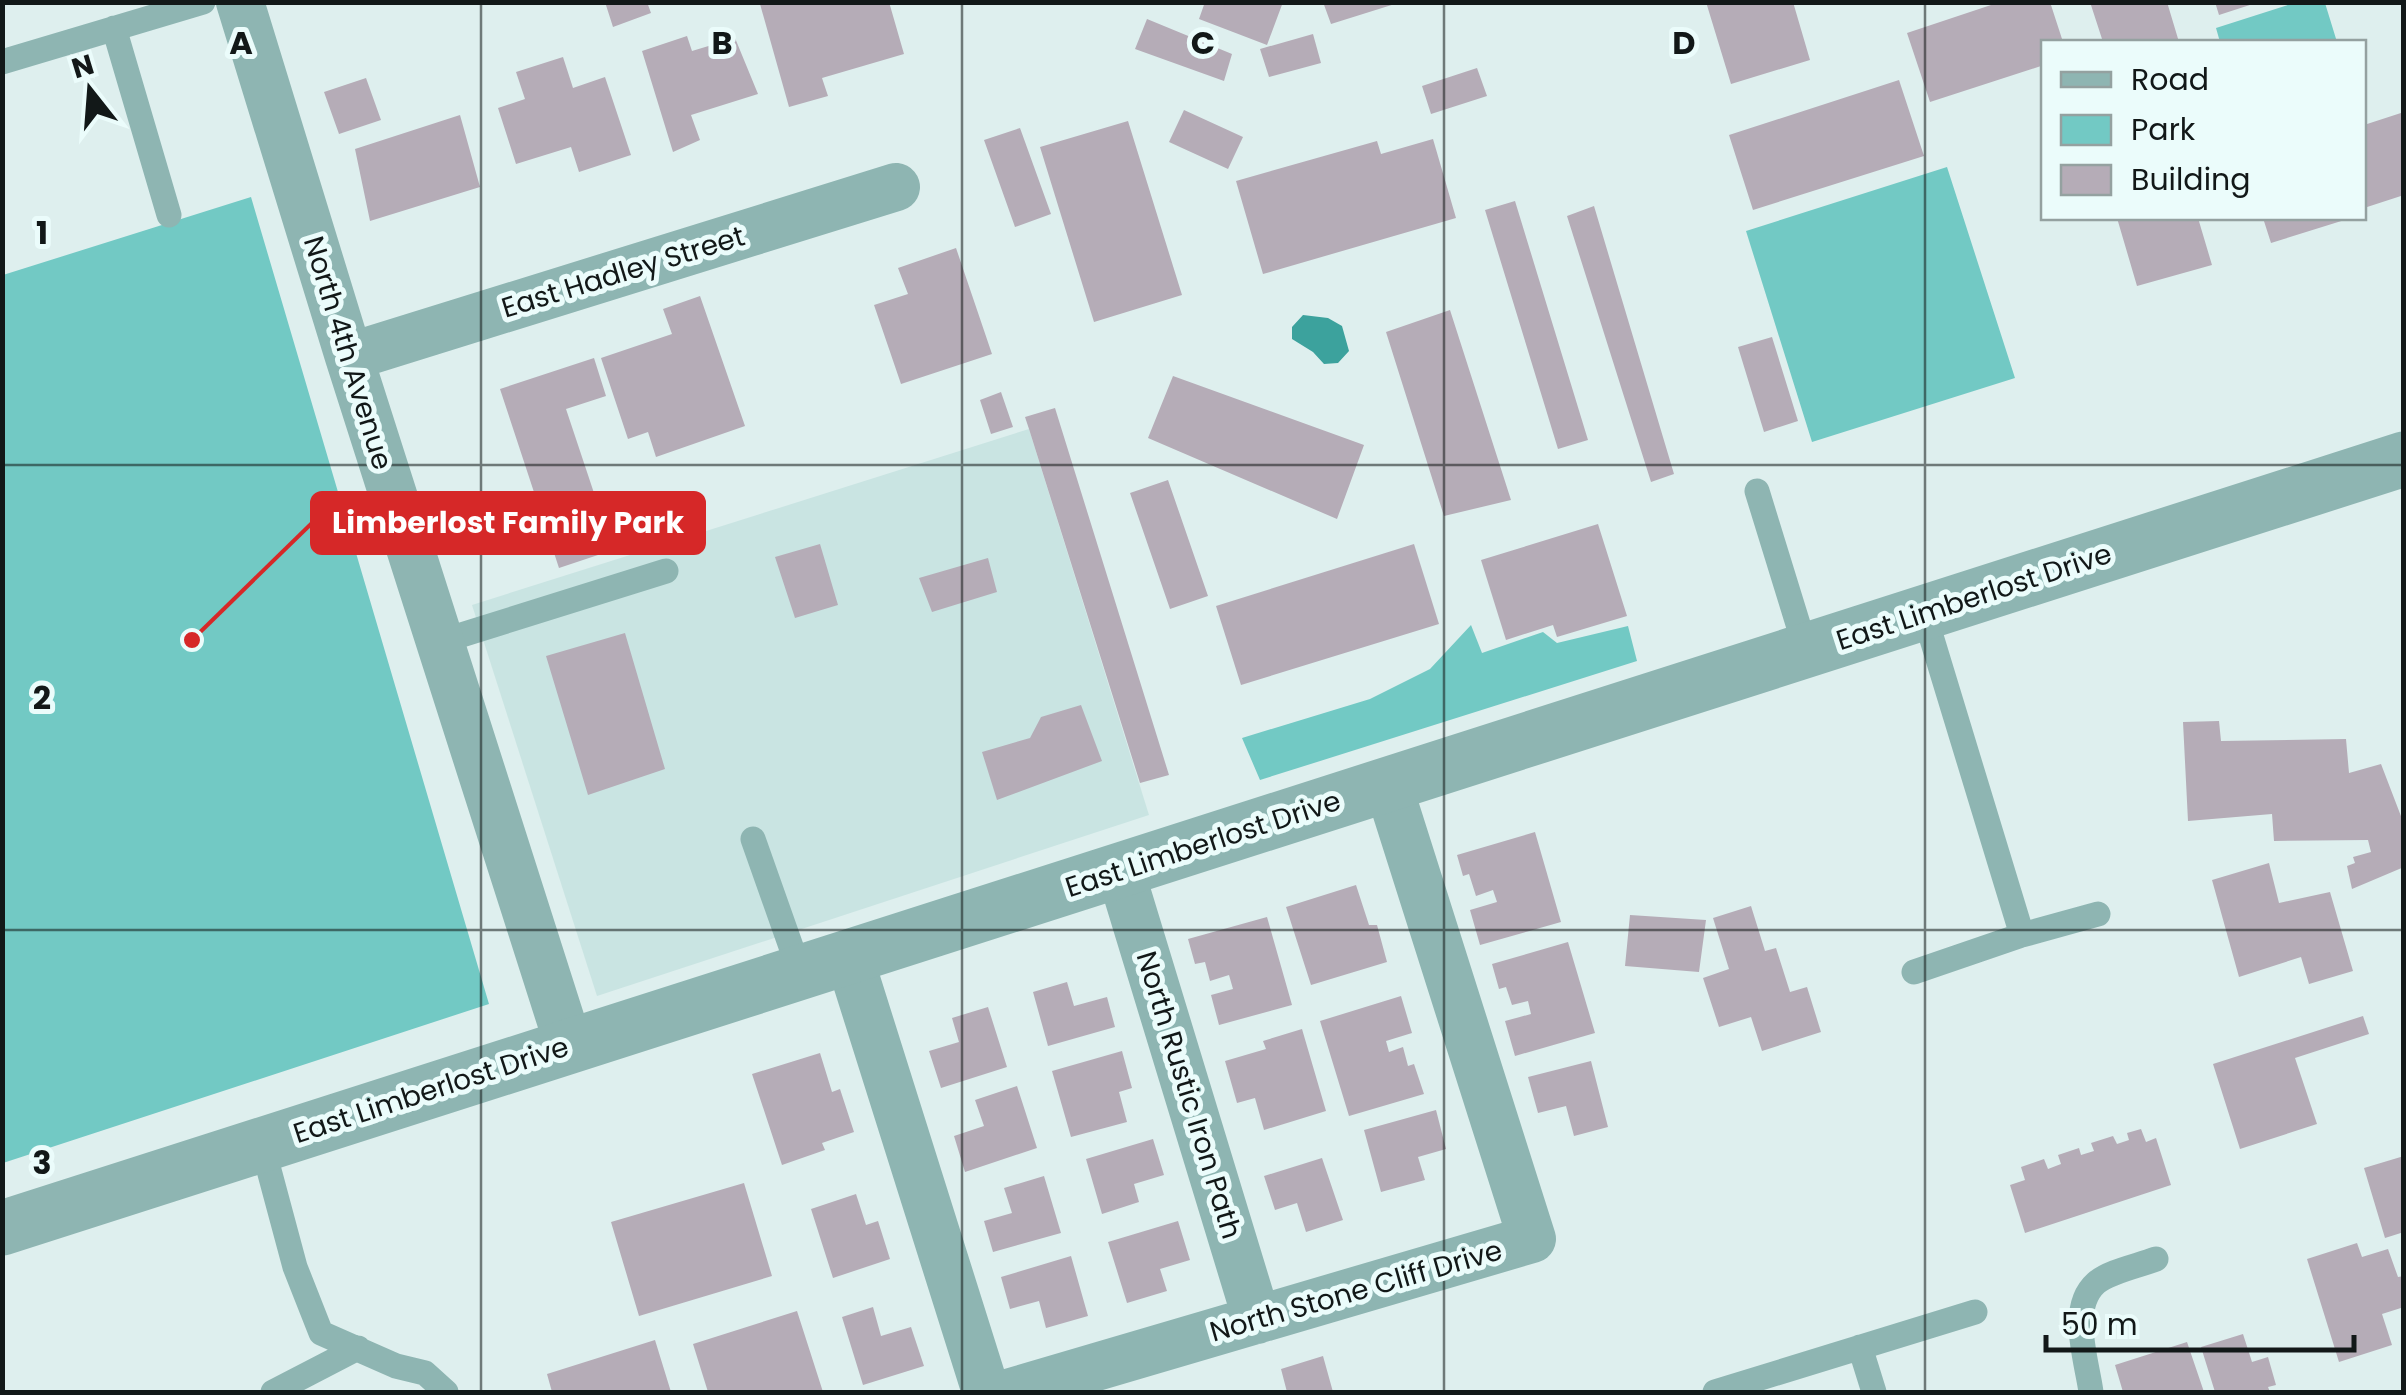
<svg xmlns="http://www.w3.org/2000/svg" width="2406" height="1395" font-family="Poppins,sans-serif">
	<rect width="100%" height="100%" fill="#deefee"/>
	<!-- built -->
	<path fill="#c9e4e2" d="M1029 429 1149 815 597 996 472 605Z"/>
	<!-- green -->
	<path fill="#72c9c4" d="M2294 3H2325L2337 42H2220L2216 28Z
		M1947 167 2015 378 1812 442 1746 231Z
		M251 197 489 1004 3 1163V275Z
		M1471 625 1482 653 1543 632 1557 643 1628 626 1637 661 1260 780 1242 738 1370 699 1430 669Z"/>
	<!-- water -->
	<path fill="#3ca29d" d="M1303 315 1328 318 1342 326 1349 351 1338 363 1324 364 1313 352 1292 339V327Z"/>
	<!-- building -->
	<path fill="#b5acb7" d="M605 2H647L651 13 613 27Z
		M766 2H889L904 54 822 78 828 96 789 107 760 4Z
		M1205 2H1283L1267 45 1199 19Z
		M1323 2H1398V3L1331 24Z
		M1706 2H1793L1810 60 1731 84Z
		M2000 2H2050L2063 42H2044V65L1930 102 1907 33Z
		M2090 2H2167L2179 42H2103Z
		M2215 2H2256V3L2219 15Z
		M1147 19 1232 54 1224 81 1135 49Z
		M1313 34 1321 63 1269 77 1260 49Z
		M687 36 692 51 735 38 758 94 691 115 700 140 673 152 642 51Z
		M563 57 573 88 605 77 631 155 579 172 571 147 516 164 498 108 525 99 516 72Z
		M1477 68 1487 96 1431 114 1422 86Z
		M366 78 381 120 339 134 324 92Z
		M1899 80 1924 156 1753 210 1729 135Z
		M1184 110 1243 137 1228 169 1169 142Z
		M2404 112V195L2364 208V125Z
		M460 115 480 187 370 221 355 149Z
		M1128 121 1182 295 1094 322 1040 147Z
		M1020 128 1051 214 1015 227 984 140Z
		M1433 139 1456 218 1263 274 1236 181 1377 141 1381 154Z
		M1515 201 1588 440 1558 449 1485 210Z
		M1594 206 1674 474 1651 482 1567 216Z
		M2117 218H2198L2212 265 2137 286Z
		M2263 218H2351L2271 243Z
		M956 248 992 354 901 384 874 305 908 294 898 268Z
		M700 296 745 426 656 457 648 432 628 439 601 358 672 334 663 309Z
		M1450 310 1511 500 1444 516 1386 332Z
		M1772 337 1798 421 1764 432 1738 347Z
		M594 358 606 396 566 409 613 550 559 568 500 389Z
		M1173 376 1364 445 1337 519 1148 438Z
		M1001 392 1013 427 991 434 980 400Z
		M1055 408 1169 775 1140 783 1029 429 1025 417Z
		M1168 480 1208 596 1170 609 1130 493Z
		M1598 524 1627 616 1557 637 1553 625 1506 640 1481 560Z
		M820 544 838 605 795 618 775 557Z
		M1414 544 1439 624 1241 685 1216 606Z
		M988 558 997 592 932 612 919 578Z
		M625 633 665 769 588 795 546 656Z
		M1081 705 1102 761 997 800 982 752 1030 738 1041 717Z
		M2219 721 2221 741 2346 739 2349 773 2381 764 2404 824V867L2352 889 2347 866 2355 863 2353 857 2371 852 2368 840 2274 841 2272 814 2188 821 2183 722Z
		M1535 832 1561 922 1480 945 1470 910 1497 902 1493 890 1476 896 1469 874 1463 876 1457 855Z
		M2269 863 2279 903 2330 892 2353 971 2309 984 2301 957 2239 977 2212 880Z
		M1356 885 1369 925H1377L1387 962 1311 985 1286 907Z
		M1751 906 1765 951 1776 948 1790 992 1807 987 1821 1032 1762 1051 1751 1017 1719 1027 1703 978 1729 969 1713 918Z
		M1630 915 1706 920 1699 972 1625 966Z
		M1267 917 1292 1005 1219 1025 1211 995 1233 989 1229 975 1210 981 1205 962 1195 964 1188 939Z
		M1568 942 1595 1033 1515 1056 1505 1021 1531 1014 1528 1001 1512 1005 1506 987 1499 989 1492 964Z
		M1067 982 1074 1006 1107 997 1115 1027 1048 1046 1033 992Z
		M1401 996 1412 1033 1386 1041 1389 1052 1403 1047 1408 1066 1414 1064 1424 1094 1349 1116 1320 1021Z
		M988 1007 1007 1067 941 1088 929 1051 959 1042 952 1018Z
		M2363 1016 2369 1034 2295 1058 2317 1124 2240 1149 2213 1064Z
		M1302 1029 1326 1111 1264 1130 1255 1098 1237 1103 1225 1061 1266 1049 1263 1041Z
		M1122 1051 1132 1088 1119 1092 1127 1122 1071 1137 1052 1071Z
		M820 1053 832 1092 840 1089 854 1132 822 1143 825 1150 782 1165 752 1074Z
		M1591 1061 1608 1127 1574 1136 1566 1106 1538 1113 1528 1077Z
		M1017 1086 1037 1148 965 1172 954 1136 984 1126 975 1100Z
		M1436 1110 1446 1149 1418 1157 1425 1180 1381 1192 1364 1130Z
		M2141 1129 2146 1142 2156 1138 2171 1185 2025 1233 2010 1185 2025 1180 2021 1167 2044 1159 2048 1169 2061 1164 2058 1155 2079 1148 2081 1155 2094 1151 2091 1143 2113 1136 2117 1144 2129 1140 2127 1133Z
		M1153 1139 1164 1175 1134 1184 1139 1202 1102 1214 1086 1159Z
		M2404 1156V1232L2385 1238 2364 1168Z
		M1322 1158 1343 1220 1306 1232 1297 1203 1275 1210 1264 1176Z
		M1044 1176 1061 1233 993 1252 984 1221 1012 1213 1004 1188Z
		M744 1183 772 1276 639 1316 611 1222Z
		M856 1194 866 1225 878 1221 890 1259 833 1278 811 1209Z
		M1178 1221 1190 1260 1160 1269 1167 1291 1127 1303 1108 1242Z
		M2357 1243 2362 1257 2388 1249 2398 1277 2404 1276V1307L2382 1314 2392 1345 2339 1362 2307 1259Z
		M1071 1256 1088 1316 1046 1328 1039 1301 1010 1309 1001 1277Z
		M873 1307 881 1336 911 1327 924 1366 863 1385 842 1317Z
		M797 1311 823 1392H708L693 1344Z
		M2243 1334 2252 1362 2268 1357 2276 1385 2268 1387 2270 1392H2215L2201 1347Z
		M655 1340 671 1392H552L547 1374Z
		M2187 1342 2204 1392H2123L2115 1365Z
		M1323 1356 1333 1392H1287L1281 1369Z"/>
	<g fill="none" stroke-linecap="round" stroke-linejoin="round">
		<!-- service -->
		<path stroke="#8eb5b2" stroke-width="25" d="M114 28 169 215
			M2 62 203 2
			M1757 491 1806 650
			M439 642 666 571
			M753 839 800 972
			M2022 935 2098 914
			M1914 972 2022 935 1924 613
			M262 1144 295 1267 321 1333 396 1366 425 1373 446 1392
			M1860 1347 1874 1392
			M273 1392 358 1348
			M1715 1392 1975 1312
			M2091 1392C2087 1361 2068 1308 2096 1283 2110 1271 2138 1266 2156 1259"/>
		<!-- minor -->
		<path stroke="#8eb5b2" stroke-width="48" d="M240 2 349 357 569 1046
			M349 357 896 187
			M1120 870 1257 1320
			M849 957 986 1392
			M1011 1392 1532 1239 1388 785"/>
		<!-- tertiary -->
		<path stroke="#8eb5b2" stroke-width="55" d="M2 1228 2404 459"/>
	</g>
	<!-- grid -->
	<path fill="none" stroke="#121818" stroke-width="2.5" stroke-opacity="0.55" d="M481 2V1392M962 2V1392M1444 2V1392M1925 2V1392M2 465H2404M2 930H2404"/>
	<g text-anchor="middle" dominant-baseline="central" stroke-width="10" stroke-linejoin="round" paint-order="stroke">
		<!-- street labels -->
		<g font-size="28" fill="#121818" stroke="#ebfcfb">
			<text transform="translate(623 272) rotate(-17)">East Hadley Street</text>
			<text transform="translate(348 353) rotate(73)">North 4th Avenue</text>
			<text transform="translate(1974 597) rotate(-18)">East Limberlost Drive</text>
			<text transform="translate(1203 844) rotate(-18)">East Limberlost Drive</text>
			<text transform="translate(431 1090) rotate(-18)">East Limberlost Drive</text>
			<text transform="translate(1189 1095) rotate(73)">North Rustic Iron Path</text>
			<text transform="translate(1356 1291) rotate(-16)">North Stone Cliff Drive</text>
		</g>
	</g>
	<g font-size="32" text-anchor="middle" font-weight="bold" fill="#121818" stroke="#ebfcfb" stroke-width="10" stroke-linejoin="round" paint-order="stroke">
		<text x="241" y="54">A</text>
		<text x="722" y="54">B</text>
		<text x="1203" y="54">C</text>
		<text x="1684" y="54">D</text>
		<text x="42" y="244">1</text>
		<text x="42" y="709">2</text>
		<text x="42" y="1174">3</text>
	</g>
	<!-- callouts -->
	<path fill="none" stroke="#d62828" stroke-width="4" d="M192 640L312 523"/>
	<circle fill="#d62828" stroke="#ebfcfb" stroke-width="4" cx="192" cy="640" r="10"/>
	<rect fill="#d62828" stroke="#d62828" stroke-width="4" x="312" y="493" width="392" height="60" rx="10"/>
	<g font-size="30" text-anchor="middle" font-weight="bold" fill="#fff">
		<text x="508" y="533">Limberlost Family Park</text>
	</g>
	<!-- border -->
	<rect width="2406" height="1395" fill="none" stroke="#121818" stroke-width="10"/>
	<!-- legend -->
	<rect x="2041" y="40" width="325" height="180" fill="#ebfcfb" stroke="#94a1a0" stroke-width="2.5"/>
	<rect x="2061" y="72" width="50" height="15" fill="#8eb5b2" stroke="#94a1a0" stroke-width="2.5"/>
	<text x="2131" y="90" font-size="30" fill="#121818">Road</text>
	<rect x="2061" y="115" width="50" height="30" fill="#72c9c4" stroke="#94a1a0" stroke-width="2.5"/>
	<text x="2131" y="140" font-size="30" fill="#121818">Park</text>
	<rect x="2061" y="165" width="50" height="30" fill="#b5acb7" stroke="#94a1a0" stroke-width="2.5"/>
	<text x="2131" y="190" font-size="30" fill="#121818">Building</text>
	<!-- north arrow -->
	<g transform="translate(90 90) rotate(343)" stroke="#ebfcfb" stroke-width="8" paint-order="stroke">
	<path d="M0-8L18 38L0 25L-18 38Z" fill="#121818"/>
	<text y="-15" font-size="28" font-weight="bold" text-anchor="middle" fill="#121818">N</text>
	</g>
	<!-- scale -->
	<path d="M2046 1335v15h308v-15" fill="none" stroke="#121818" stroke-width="5"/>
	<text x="2061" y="1335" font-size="30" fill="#121818" stroke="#ebfcfb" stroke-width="8" paint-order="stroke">50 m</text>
</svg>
